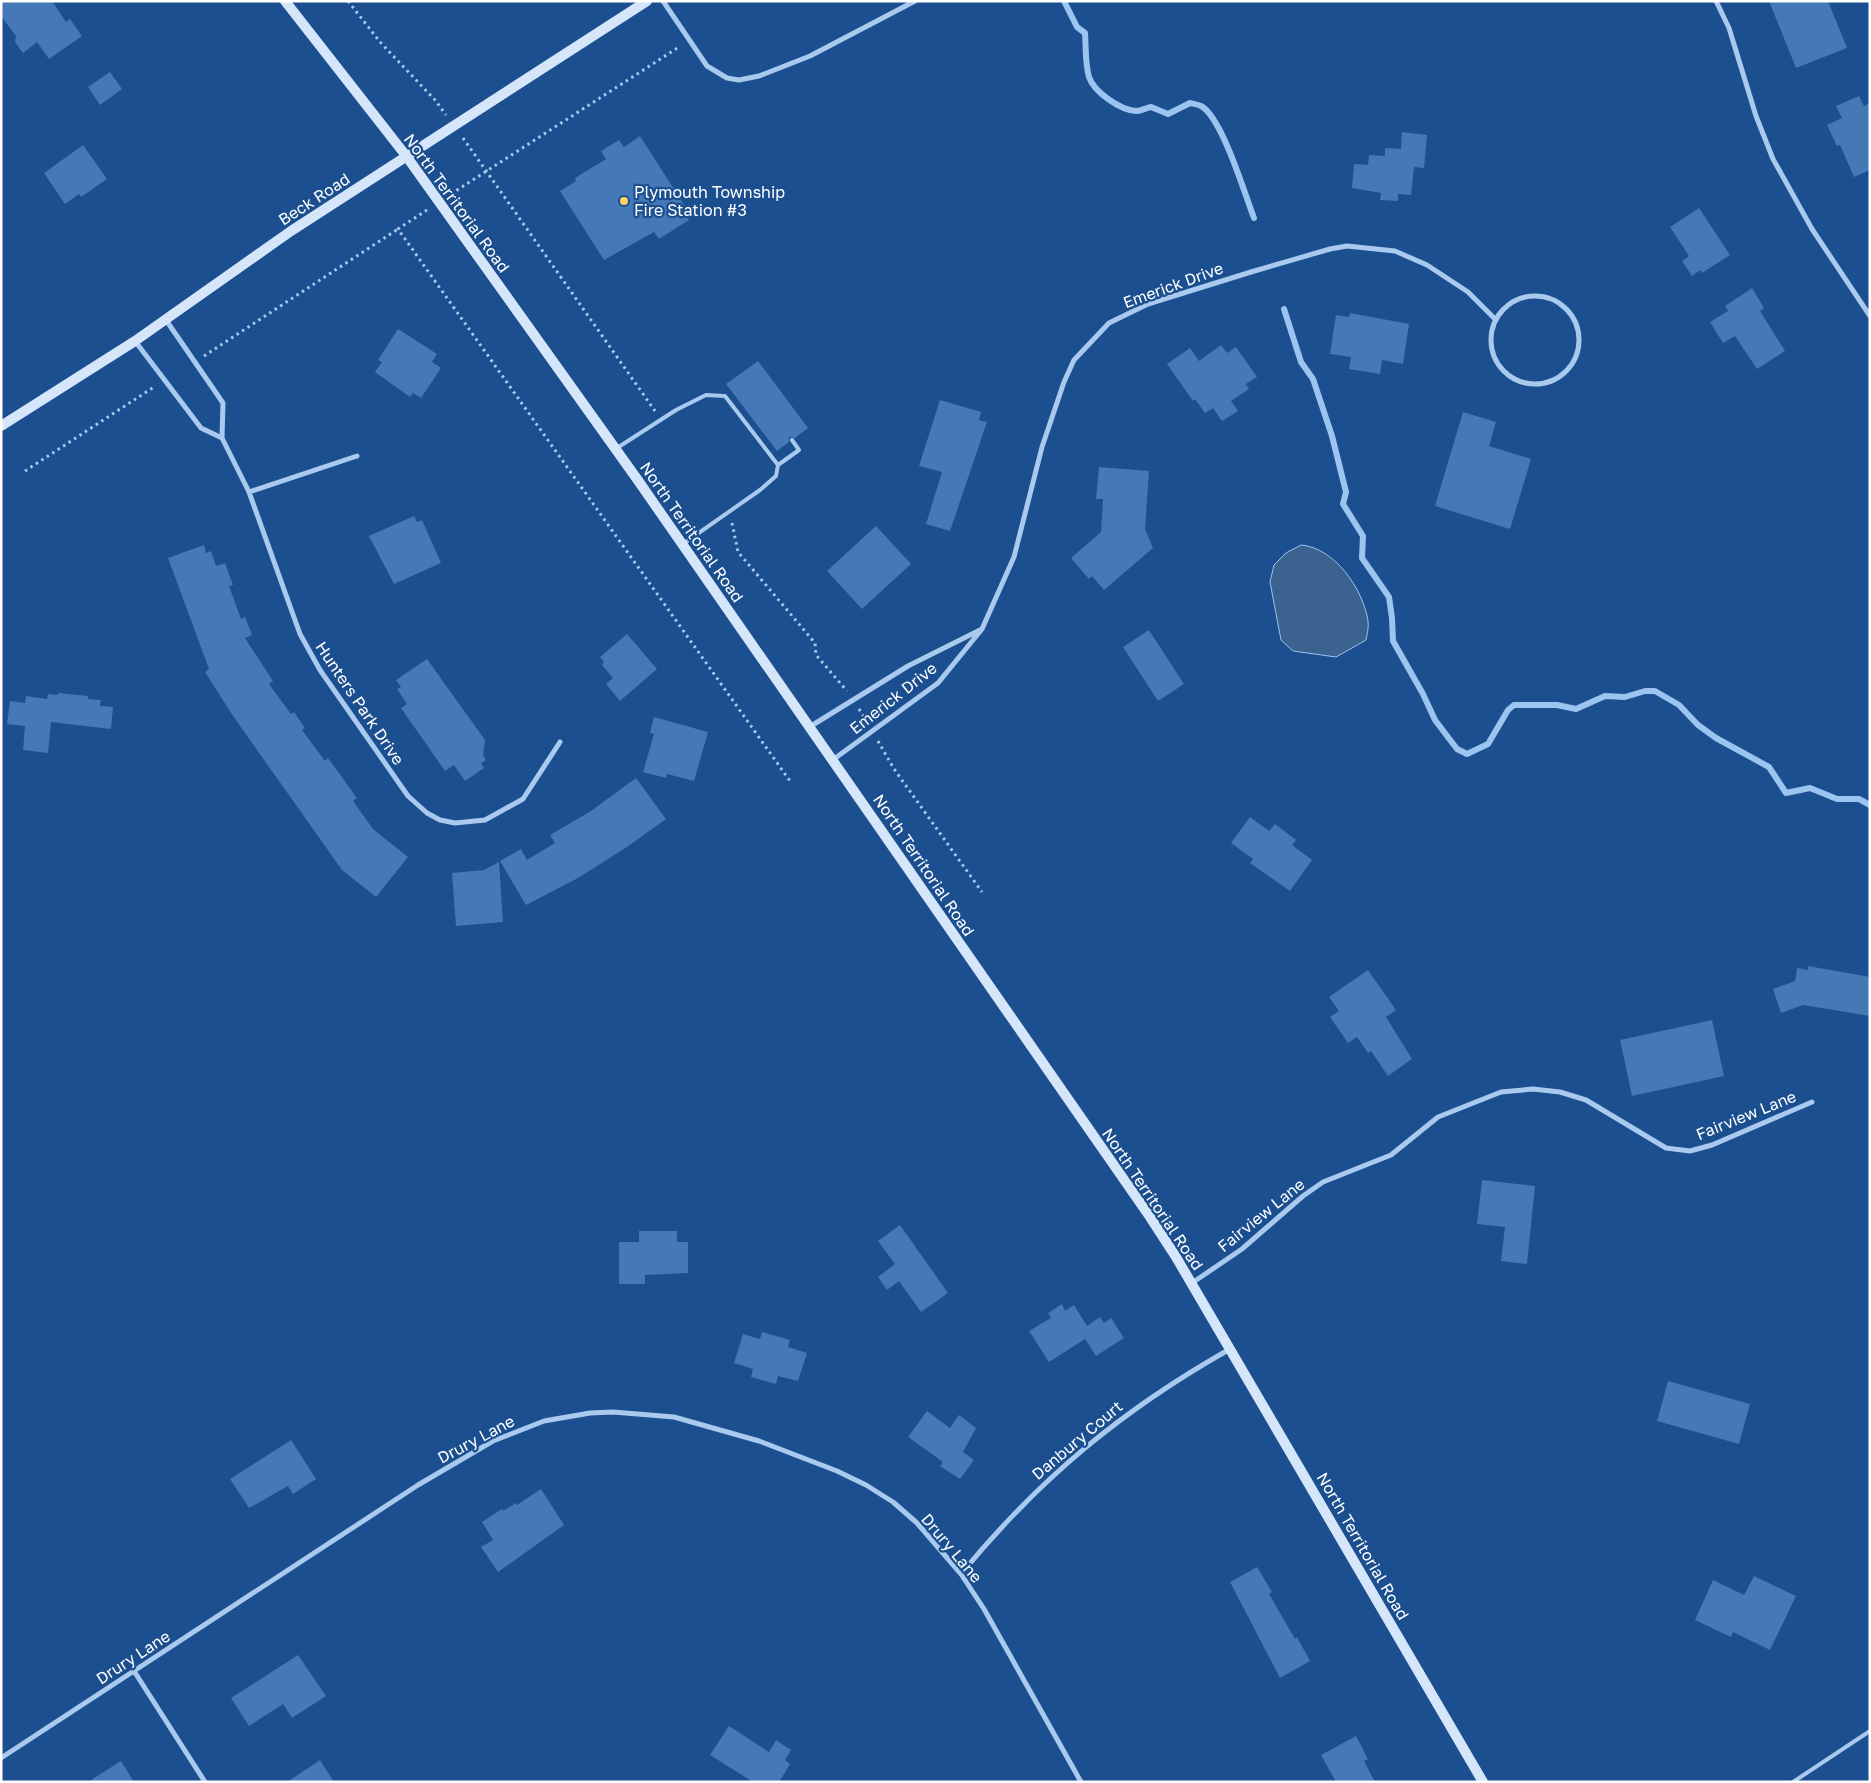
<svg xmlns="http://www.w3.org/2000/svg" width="1871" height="1783" font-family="'Golos Text',sans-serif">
	<rect width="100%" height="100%" fill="#1b4f8f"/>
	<!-- water -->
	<path fill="#3c6290" stroke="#9cc4f0" d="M1301 545C1335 548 1363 589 1368 621 1369 627 1367 634 1366 640L1336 657 1293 651 1281 640 1270 582 1274 565 1286 553Z"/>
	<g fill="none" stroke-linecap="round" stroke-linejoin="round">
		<!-- stream -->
		<path stroke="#9cc4f0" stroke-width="6" d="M1064 1 1077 27 1085 33C1086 47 1085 63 1089 77 1094 92 1120 110 1136 111 1141 111 1146 108 1151 107L1168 114 1190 103C1193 104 1198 104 1201 106 1222 117 1245 195 1254 218
			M1284 309 1301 362 1313 379 1332 436 1346 492 1343 504 1363 536 1362 558 1389 597 1392 618 1393 641 1423 694 1435 720 1457 749 1467 754 1488 744 1508 710 1514 705H1557L1576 709 1605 696 1625 697 1645 691H1655L1679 705 1698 725 1716 738 1769 767 1786 793 1810 788 1837 799H1859L1870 805"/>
	</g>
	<!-- building -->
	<path fill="#4478b7" d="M1 1H52L66 22 70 19 82 36 49 59 37 42 23 53 15 42 16 36 1 16Z
		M1769 1H1828L1847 48 1796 68Z
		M110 72 122 89 100 105 88 87Z
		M1859 96 1864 106 1870 103V170L1854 177 1840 145 1837 146 1827 125 1842 118 1836 106Z
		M1402 132 1427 135 1424 168 1414 167 1411 195 1398 194V201L1380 200 1381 193 1352 188 1354 164 1368 165 1369 155 1385 156V148L1401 149Z
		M640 136 688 211 684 213 689 220 659 239 654 232 604 260 560 191 576 181 575 178 606 159 601 151 619 140 624 147Z
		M83 145 107 179 81 197 79 194 65 204 44 173Z
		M1699 208 1730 255 1702 273 1700 270 1692 276 1682 261 1689 256 1670 227Z
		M1752 288 1764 308 1760 311 1785 351 1757 369 1735 336 1723 343 1710 322 1728 311 1725 306Z
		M1350 313 1409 324 1403 364 1382 360 1380 374 1349 369 1351 357 1330 354 1336 315 1349 317Z
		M398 329 437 354 432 362 441 368 421 398 413 393 410 397 375 372 382 362 378 360Z
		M1221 345 1227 353 1236 347 1257 377 1246 384 1249 389 1231 401 1238 411 1222 421 1213 408 1205 413 1195 399 1193 401 1167 364 1190 348 1199 361Z
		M758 361 808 428 795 438 789 437V442L777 451 726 384Z
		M940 400 981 412 979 420 987 422 950 531 926 524 942 472 919 466Z
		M1463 412 1496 422 1489 446 1531 459 1510 529 1435 506Z
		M1099 467 1149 471 1145 529 1153 548 1104 590 1092 576 1089 579 1071 558 1101 532 1103 499H1096Z
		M414 516 417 522 422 520 441 563 394 584 369 536Z
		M876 526 911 564 862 609 827 571Z
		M204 545 206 553 211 551 216 566 225 563 233 585 229 586 241 619 245 617 252 635 245 638 273 681 269 684 291 714 294 712 305 728 302 730 325 761 328 758 344 780 357 798 353 801 373 829 408 857 376 897 342 870 233 716 205 672 209 669 168 558Z
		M1149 630 1184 684 1158 701 1123 647Z
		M627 634 657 669 620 701 606 684 613 678 602 665 604 662 600 657Z
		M427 659 485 740 483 755 486 760 481 763 484 768 465 781 454 765 445 771 401 708 407 704 397 689 401 687 396 680Z
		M58 693 88 696V699L101 700 100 706 113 707 111 729 51 722 48 753 23 750 25 726 7 724 10 701 25 703 26 696 47 699 48 694 58 695Z
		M654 717 708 732 694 781 667 774 666 778 643 772 654 734 650 733Z
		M636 778 666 819 627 847 578 878 526 905 500 861 521 849 527 860 555 843 550 835 591 811Z
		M1250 817 1269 831 1275 824 1296 840 1292 845 1312 860 1290 891 1250 863 1253 859 1231 843Z
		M499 862 503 922 456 926 452 873 484 870Z
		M1808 966 1870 977V1016L1803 1005 1781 1013 1773 989 1795 981 1797 968 1808 970Z
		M1368 970 1396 1010 1386 1017 1412 1059 1388 1076 1371 1051 1368 1053 1357 1037 1348 1043 1330 1017 1339 1011 1329 997Z
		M1712 1020 1724 1076 1632 1096 1620 1040Z
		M1482 1180 1535 1186 1527 1264 1501 1261 1505 1227 1477 1224Z
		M900 1225 948 1293 921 1312 899 1281 887 1290 878 1277 895 1264 878 1241Z
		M639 1231H677V1242H688V1273L645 1275V1284H619V1242H639Z
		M1062 1304 1065 1311 1074 1305 1087 1326 1100 1317 1104 1323 1111 1318 1124 1338 1096 1356 1085 1339 1049 1362 1029 1331 1051 1318 1048 1313Z
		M762 1332 790 1340 788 1347 807 1353 798 1381 778 1376 776 1384 751 1377 753 1369 734 1363 743 1334 760 1339Z
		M1668 1381 1750 1404 1739 1444 1657 1421Z
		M927 1411 950 1428 959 1415 976 1428 963 1452 974 1460 960 1479 940 1466 943 1462 908 1437Z
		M291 1440 316 1479 293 1494 288 1486 249 1508 230 1479Z
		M541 1489 564 1525 498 1572 481 1547 493 1540 482 1522 502 1509 503 1511 516 1503 517 1505Z
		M1257 1567 1272 1592 1269 1594 1295 1639 1297 1637 1310 1661 1280 1678 1230 1582Z
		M1754 1576 1796 1596 1770 1650 1733 1632 1731 1637 1695 1620 1713 1580 1744 1595Z
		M298 1655 326 1696 292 1718 283 1704 249 1726 231 1698Z
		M729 1726 769 1752 776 1740 791 1750 785 1760 790 1764 779 1782H753L710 1755Z
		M1356 1736 1368 1759 1364 1761 1375 1782H1336L1321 1755Z
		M320 1760 334 1782H287Z
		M121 1761 134 1782H88Z"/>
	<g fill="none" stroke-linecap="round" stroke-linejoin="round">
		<!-- path -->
		<path stroke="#a9c9ee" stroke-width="3" stroke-dasharray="2.5 4" stroke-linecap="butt" d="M348 1 380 42 435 100 446 115
			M463 138 655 411
			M451 194 679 47
			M427 210 398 229 790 781
			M204 356 398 229
			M25 471 154 387
			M732 523 738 552 815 643 816 655 847 691
			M859 709 866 720
			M878 741 894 769 982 892"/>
		<!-- lane -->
		<path stroke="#a9c9ee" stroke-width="4" d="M617 448 676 410 706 395 725 396 778 465 776 476 760 490 683 544
			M778 465 799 450 792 440
			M1793 1782 1870 1731"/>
		<!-- street -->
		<path stroke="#a9c9ee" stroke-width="5" d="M663 1 707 66 727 78 739 80 759 76 810 56 915 1
			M1716 1 1729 28 1756 116 1773 159 1812 229 1870 316
			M1491 340a44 44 0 1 1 88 0a44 44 0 1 1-88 0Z
			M166 320 223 403 222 438 249 492 300 634 320 670 408 796 427 813 440 820 455 823 485 820 523 799 560 742
			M135 341 201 428 222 438
			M249 492 357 456
			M811 726 908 666 980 630
			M834 759 938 683 982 629 1014 557 1042 447 1064 382 1074 360 1109 323 1148 304 1251 272 1330 249 1347 246 1395 251 1427 265 1468 292 1496 320
			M1192 1283 1242 1249 1303 1196 1323 1182 1391 1155 1438 1117 1501 1092 1533 1089 1560 1092 1586 1100 1666 1148 1690 1151 1712 1145 1812 1102
			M961 1574C1040 1478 1122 1410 1230 1349
			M134 1671 205 1782
			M1 1758 418 1485 493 1441 544 1421 590 1413 613 1412 674 1417 759 1441 837 1471 866 1485 893 1502 917 1523 961 1574 984 1609 1081 1782"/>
		<!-- secondary -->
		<path stroke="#d6e6fa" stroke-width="10" d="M285 1 407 157 637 479 1150 1217 1176 1257 1483 1782
			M1 426 135 341 291 231 647 1"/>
	</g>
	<!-- markers -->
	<circle fill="#ffd166" stroke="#1b4f8f" stroke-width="2" cx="624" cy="201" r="5"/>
	<g text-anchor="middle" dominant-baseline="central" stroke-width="4.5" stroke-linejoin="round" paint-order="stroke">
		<!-- poi labels -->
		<g font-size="16" fill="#fff" stroke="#1b4f8f" text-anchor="start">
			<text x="634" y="192">Plymouth Township<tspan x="634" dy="18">Fire Station #3</tspan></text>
		</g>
		<!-- street labels -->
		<g font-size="16" fill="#fff" stroke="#1b4f8f">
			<text transform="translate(314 199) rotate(-33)">Beck Road</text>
			<text transform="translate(457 203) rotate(54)">North Territorial Road</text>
			<text transform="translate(1173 285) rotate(-20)">Emerick Drive</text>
			<text transform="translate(692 532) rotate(55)">North Territorial Road</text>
			<text transform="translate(893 698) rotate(-38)">Emerick Drive</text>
			<text transform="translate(360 703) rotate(56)">Hunters Park Drive</text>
			<text transform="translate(924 865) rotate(56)">North Territorial Road</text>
			<text transform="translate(1746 1115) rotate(-22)">Fairview Lane</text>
			<text transform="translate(1153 1199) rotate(56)">North Territorial Road</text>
			<text transform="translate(1261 1215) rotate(-39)">Fairview Lane</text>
			<text transform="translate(476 1439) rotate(-28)">Drury Lane</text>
			<text transform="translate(1077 1440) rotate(-40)">Danbury Court</text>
			<text transform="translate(1363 1546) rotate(60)">North Territorial Road</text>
			<text transform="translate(952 1548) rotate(50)">Drury Lane</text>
			<text transform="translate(133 1657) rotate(-33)">Drury Lane</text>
		</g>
	</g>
	<!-- border -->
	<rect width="1871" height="1783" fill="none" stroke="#ffffff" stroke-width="5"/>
</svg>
